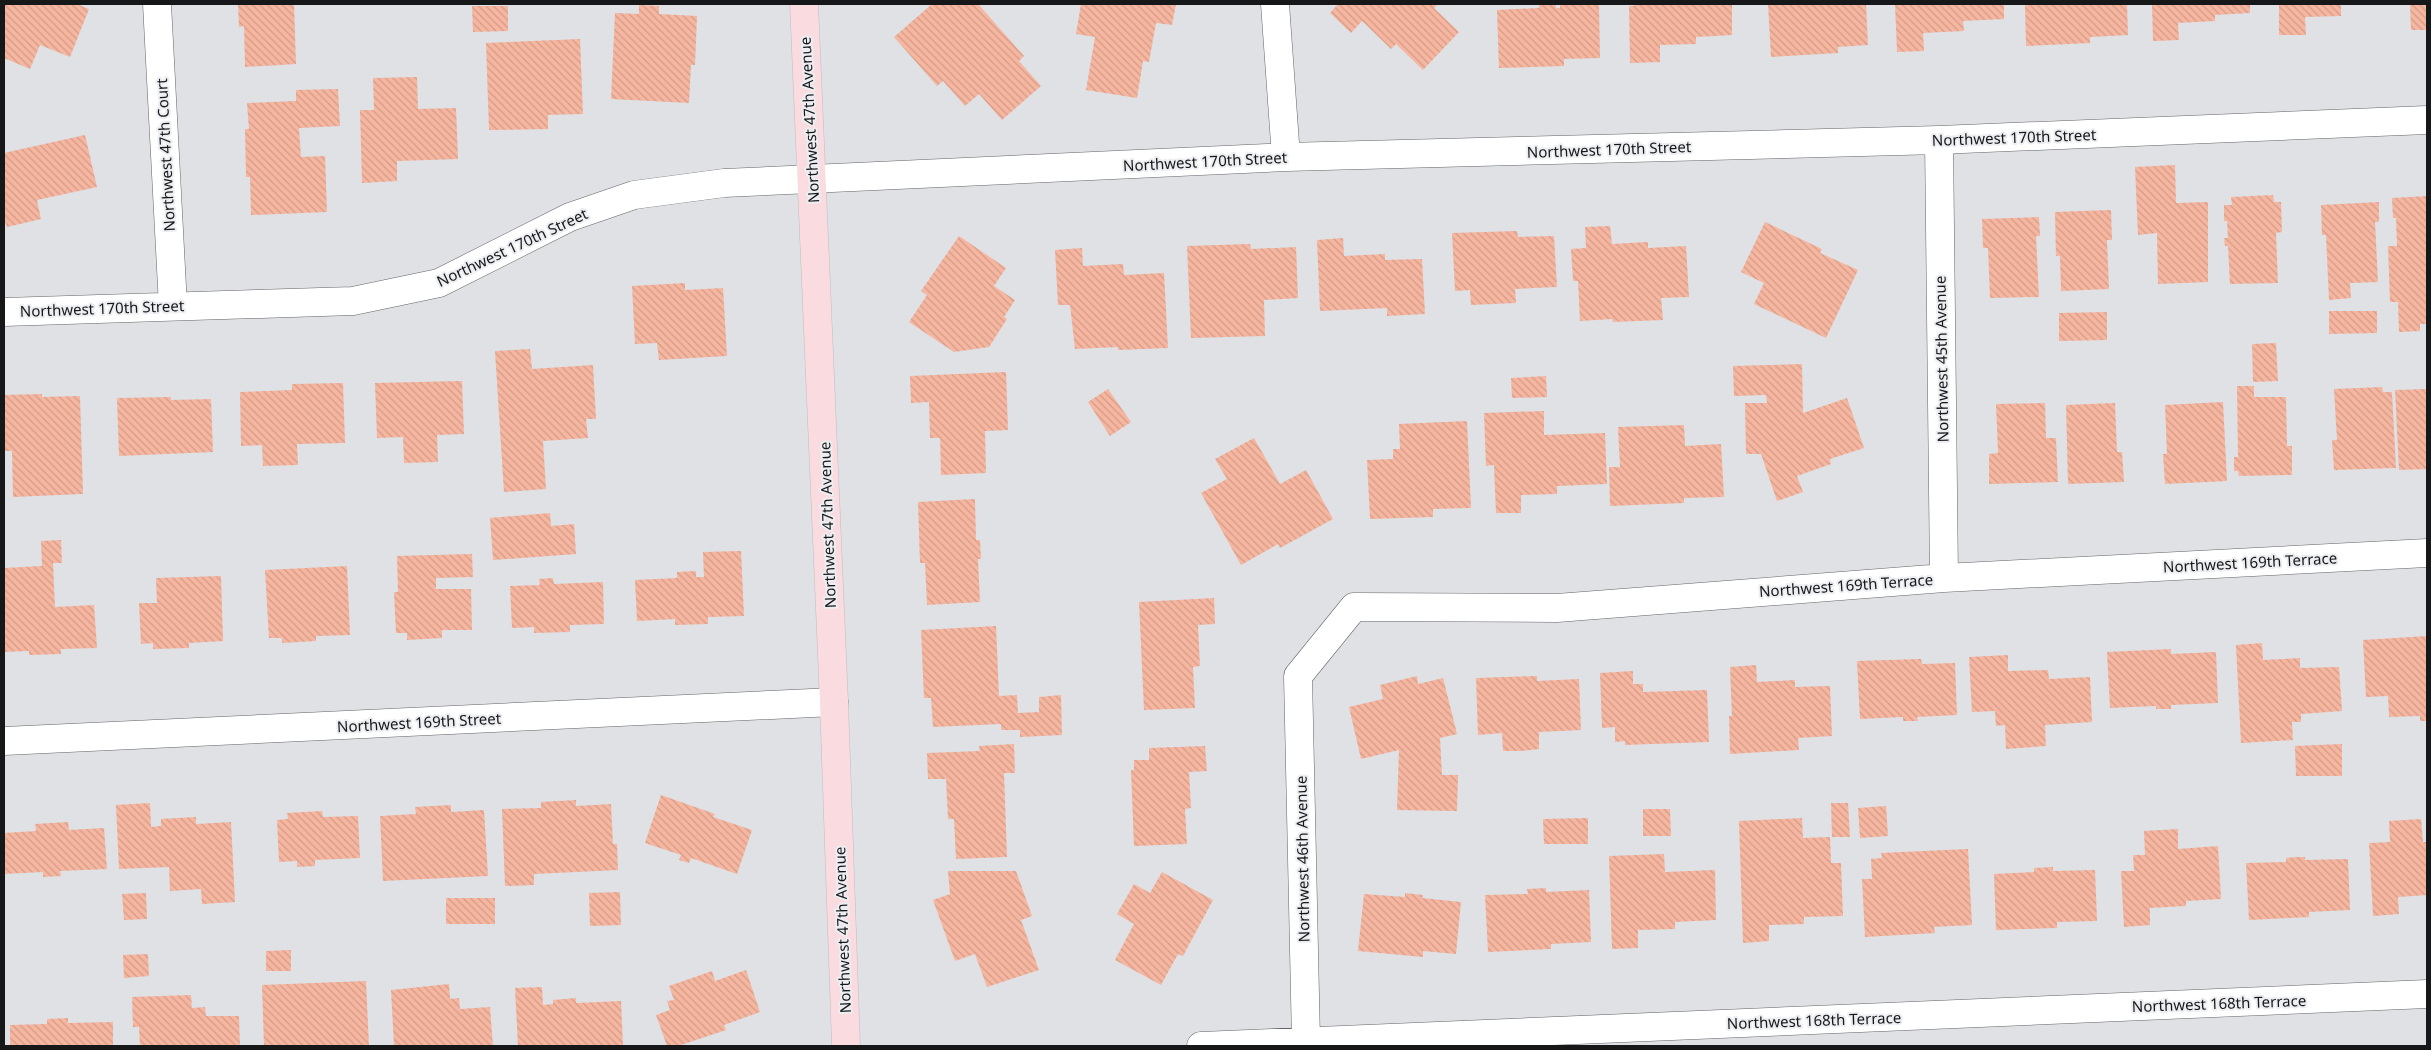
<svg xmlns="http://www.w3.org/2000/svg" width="2431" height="1050" font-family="'Noto Sans',sans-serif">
	<defs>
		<pattern id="building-back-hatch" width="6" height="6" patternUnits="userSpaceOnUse" patternTransform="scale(1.25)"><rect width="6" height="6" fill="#f6b6a0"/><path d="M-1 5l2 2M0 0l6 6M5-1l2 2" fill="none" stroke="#d29c89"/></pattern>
	</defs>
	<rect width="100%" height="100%" fill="#dfe1e5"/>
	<!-- building -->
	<path fill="url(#building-back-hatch)" d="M4 4H77L89 9 70 57 40 45 30 69 4 58Z
		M238 4H294L296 64 245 67 244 26 239 27Z
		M932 4H978L1024 56 1019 61 1041 86 1002 120 979 94 965 106 943 81 937 86 894 37Z
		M1081 4H1176L1172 25 1156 23 1149 62 1143 61 1137 98 1086 90 1095 37 1076 34Z
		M1338 4H1438L1434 8 1459 32 1423 70 1396 44 1391 49 1362 21 1351 33 1330 13Z
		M1556 4V8H1560V4H1599L1600 58 1564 59V66L1499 68 1497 10 1539 8V5Z
		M1634 4H1732V35L1696 37V44L1660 45V62L1630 63 1629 6H1634Z
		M1768 4H1866L1868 45 1838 47V53L1771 57Z
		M1895 4H2004V19L1963 21 1964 31 1923 33 1924 51 1897 52Z
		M2025 4H2127L2128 35 2090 37V43L2026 46Z
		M2152 4H2250V13L2215 15V21L2178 23 2179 40 2153 41Z
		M2279 4H2341V16L2305 17 2306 35H2279Z
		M2410 4H2427V30H2411Z
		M639 5 659 6V14L697 16 695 65H691L689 103 611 99 615 13 639 14Z
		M472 6H508V31L473 32Z
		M580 39 583 114 548 115V129L489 130 486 43Z
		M417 77 418 109 456 108 458 159 397 161V181L362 183 360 110H374L373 78Z
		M338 89 340 126 299 128 301 157 325 156 327 212 251 215 250 177H246L245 129H249L247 103 296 101V90Z
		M85 135 97 187 37 200 41 219 7 227 4 218V153Z
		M2175 165 2176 203 2208 202V282L2158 284 2157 233 2138 235 2135 167Z
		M2273 195 2274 202H2281L2282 232 2276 233 2278 283 2230 284 2228 246H2225L2224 238H2228L2227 221H2224V205H2232L2231 197Z
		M2427 196V324H2420V331L2399 332 2398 302H2390L2388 246H2397L2396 218H2393L2392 198Z
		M2379 202V222H2375L2378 282 2350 283 2351 298 2329 300 2326 235H2322L2321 205Z
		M2111 210 2112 240H2107L2109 289 2061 291 2060 256H2056L2055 212Z
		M2039 217 2040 236H2036L2039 297 1990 298 1988 248H1983L1982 219Z
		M1765 222 1822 249 1820 253 1858 270 1826 338 1754 304 1764 283 1741 272Z
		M1610 226 1612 244 1648 242V248L1686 246 1689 297 1661 298 1663 320 1613 322 1612 319 1580 321 1578 281H1573L1571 249 1586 248 1585 227Z
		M1517 231 1518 237 1554 236 1557 287 1515 289 1516 303 1471 305 1470 290 1455 291 1452 233Z
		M959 236 1006 268 994 286 1015 300 1004 317 1007 319 989 347 954 352 909 322 927 295 921 291Z
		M1343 238 1344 256 1385 254V260L1422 259 1425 314 1387 316V308L1320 311 1317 240Z
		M1250 244 1251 249 1296 247 1298 298 1264 300 1265 336 1191 338 1187 246Z
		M1082 248 1083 266 1123 264 1124 275 1164 273 1168 348 1118 350V347L1075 349 1070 305H1058L1055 250Z
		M685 283V290L723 288 727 356 659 360 657 343 635 344 632 286Z
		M2329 311H2377V333L2329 334Z
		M2107 312V340L2059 341V313Z
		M2276 343 2278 381 2253 382 2252 344Z
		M530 349 532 369 593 365 596 419H586L588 438 543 441 546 489 504 492 495 351Z
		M1802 364 1803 413 1847 398 1864 448 1830 459 1831 464 1797 476 1803 492 1777 501 1761 454H1746L1745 403H1767L1766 395 1734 396 1733 366Z
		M1006 372 1008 430 985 431 986 473 941 475 940 438H930L929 402 911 403 910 376Z
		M1546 376 1547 397 1512 398 1511 378Z
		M462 381 464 434 437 435 438 462 404 463 403 437 377 438 375 383Z
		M343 383 345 443 297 444 298 465 263 466 262 445 241 446 240 392 292 390V384Z
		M2237 386H2254V397H2286L2287 446H2292V475L2239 476 2238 471H2234V457H2238Z
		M2382 387 2383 392H2392L2396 468 2334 470 2332 440H2337L2334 389Z
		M1108 389 1131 422 1110 436 1088 402Z
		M2427 389V469L2399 470 2395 390Z
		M42 394V397L80 396 83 494 13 497 12 451H4V395Z
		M171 397V400L211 399 213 452 119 456 117 398Z
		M2223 402 2227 481 2165 484 2163 454H2167L2165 405Z
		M2045 403 2046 438H2056L2058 482 1989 484V454L1998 453 1996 404Z
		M2115 403 2117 452H2122L2124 482 2068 484 2066 405Z
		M1544 411V435L1605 433 1607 484 1557 486V494L1521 495V513H1496L1494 465 1486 466 1484 413Z
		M1467 421 1471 508 1433 509V517L1370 519 1367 460 1393 459V449H1400L1399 424Z
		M1684 425 1685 446 1721 444 1724 497 1684 498V503L1610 506 1609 467H1620L1618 427Z
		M1254 438 1280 484 1306 470 1333 519 1280 548 1278 544 1241 565 1201 493 1227 479 1215 459Z
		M975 499 976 540H980L981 559H978L980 602 927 605 925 563H920L918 502Z
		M550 513 551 526 574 524 576 554 493 560 490 518Z
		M61 540 62 563H53L55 607 94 605 97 648 61 649V654L29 655V651L4 652V568L42 566 41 541Z
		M741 551 744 616 708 617V624L675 625V619L637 621 635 580 677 578V572L696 571V577H704L703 552Z
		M472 554 473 577 436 578V589H471L472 630H442V638L407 640V633H396L394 592H398L397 556Z
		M347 566 350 635 316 636V641L282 643V638H269L265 570Z
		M221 576 223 641 189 643V648L153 649V643L141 644 139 603H157L156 578Z
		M553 578 554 584 603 582 604 624 570 625V632L534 633V627L512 628 510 586 540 585 539 579Z
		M1214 598 1215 624 1198 625 1200 666 1193 667 1195 708 1144 710 1139 602Z
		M996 626 999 696 1017 695 1018 713 1039 712V697L1061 695 1062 735 1020 737V730H1001V724L933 727 931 698H924L921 630Z
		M2427 636V721H2420V716L2389 717 2388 696 2366 697 2363 640Z
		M2262 643 2263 660 2300 658V668L2339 667 2342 711 2301 714V722H2292L2293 740 2241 743 2236 645Z
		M2171 649V654L2216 652 2218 703 2171 705V709H2156V706L2110 708 2107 652Z
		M2008 655V671L2048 670 2049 679 2090 677 2092 722 2045 725 2046 746 2006 749 2005 725 1996 726 1995 711 1972 712 1969 657Z
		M1921 659 1922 664 1955 663 1957 715 1917 717 1918 721H1903V717L1860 719 1857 661Z
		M1756 665 1757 682 1795 680V687L1830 686 1832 736 1798 738 1799 750 1730 754 1729 716H1732L1730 667Z
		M1633 671V684H1643V692L1707 690 1709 742 1625 745V741L1615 742V727L1602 728 1600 673Z
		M1417 676 1418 684 1443 678 1457 734 1440 738 1442 775H1458L1457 811 1397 810 1399 750 1361 759 1349 707 1383 699 1380 685Z
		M1537 676V681L1579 679 1581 730 1539 732V749L1521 751H1503L1502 733 1478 735 1476 678Z
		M1014 744 1015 773H1004L1007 857 956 859 954 819H948L946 779H928L927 753 980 751 979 746Z
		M2342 744V776H2296L2295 746Z
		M1205 746 1207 771 1189 772 1191 808 1185 809 1187 844 1134 846 1131 770H1134V760H1149V748Z
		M661 795 715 814 713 817 752 830 737 874 691 858 689 863 679 860 681 855 645 843Z
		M576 800V806L611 804 613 844H617L618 870 534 874V885L505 886 502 809 541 808V802Z
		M150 803 151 827 161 826V819L196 817V824L231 822 235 902 202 904 201 889 170 891 169 867 119 869 116 805Z
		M1831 803H1848L1850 837H1832Z
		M451 805V812L484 810 488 876 383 881 380 816 416 814 415 807Z
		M1886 806 1888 836 1860 838 1858 808Z
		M1643 809H1670L1671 836H1643Z
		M322 811 323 817 358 816 360 858 315 860V866L297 867V861L279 862 277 820 288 819 287 813Z
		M1588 818V844H1544L1543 819Z
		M1802 818 1803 838 1830 837 1831 863H1841L1843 916 1804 917V924L1769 925V941L1743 943 1739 821Z
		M2421 819 2423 842H2427V895L2398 897 2399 914 2373 916 2369 843 2390 842 2389 821Z
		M68 822 69 830 104 828 107 869 60 871 61 876 43 877V872L4 874V833L36 831 35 824Z
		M2178 829V849L2218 846 2221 899 2186 901V906L2150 908V925L2124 927 2121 871H2134L2133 855H2145L2144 831Z
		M1968 849 1972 925 1934 927 1935 933 1865 937 1862 879H1872L1871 859 1882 858 1881 853Z
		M1664 854 1665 872 1715 870 1716 920 1675 922V929L1638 930V948L1612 949 1609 856Z
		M2296 857H2305V860L2348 859 2350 910 2309 912V917L2249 920 2246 863 2286 862V858Z
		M2053 867V871L2095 870 2097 921 2057 922V928L1996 930 1994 874 2034 872V868Z
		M948 871H1016L1032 916 1021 920 1039 970 987 987 975 954 955 961 933 900 950 894Z
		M1162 872 1213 900 1183 956 1178 954 1161 985 1115 960 1134 924 1117 914 1134 884 1150 893Z
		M1546 888V892L1589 890 1591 942 1551 944V949L1488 952 1485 895 1528 894 1527 889Z
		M620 892 621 925 590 926 589 893Z
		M146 893 147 919 124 920 122 894Z
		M1405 893 1423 895 1422 898 1461 902 1456 954 1423 951V957L1358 951 1364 894 1405 897Z
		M446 898H495V924H446Z
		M291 950V971H266V951Z
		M148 954 149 976 124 978 123 955Z
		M746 970 760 1012 724 1025 726 1030 678 1046H667L656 1015 670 1010 667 1001 674 1000 669 986 712 971 715 981Z
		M366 981 369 1046H264L262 985Z
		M449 984 450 999 459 998 460 1009 490 1007 493 1046H394L391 990Z
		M542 987 543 1005 553 1004V1000L576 998V1003L621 1001 623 1046H518L515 988Z
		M191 995 192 1008 205 1007 206 1016H239L240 1046H140L139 1027H133L132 997Z
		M68 1018V1023L113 1022V1046H10V1025L47 1024V1019Z"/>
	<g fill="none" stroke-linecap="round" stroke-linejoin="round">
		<defs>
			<path id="minor" d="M157 4 173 306
				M1275 4 1286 157
				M1939 140 1944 578
				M4 312 353 301 439 283 570 217 634 195 724 183 1286 157 1939 140 2427 120
				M4 741 834 702
				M1306 1041 1298 676 1354 607 1557 608 1944 578 2427 553
				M1201 1046 2427 994"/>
			<path id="major" d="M804 4 834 702 846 1046"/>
		</defs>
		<!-- minor casing -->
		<use href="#minor" stroke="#626468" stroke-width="29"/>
		<!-- major casing -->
		<use href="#major" stroke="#bebebe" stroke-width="29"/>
		<!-- minor -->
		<use href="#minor" stroke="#fff" stroke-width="28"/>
		<!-- major -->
		<use href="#major" stroke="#fadbdf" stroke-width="28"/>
	</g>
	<g text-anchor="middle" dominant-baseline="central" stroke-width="4" stroke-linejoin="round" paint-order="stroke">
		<!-- street labels -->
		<g font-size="15" fill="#161718" stroke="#eceef2">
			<text transform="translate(809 120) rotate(-93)">Northwest 47th Avenue</text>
			<text transform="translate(2014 137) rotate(-2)">Northwest 170th Street</text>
			<text transform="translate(1609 149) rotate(-2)">Northwest 170th Street</text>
			<text transform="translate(165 155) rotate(-93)">Northwest 47th Court</text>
			<text transform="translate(1205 161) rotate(-3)">Northwest 170th Street</text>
			<text transform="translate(512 247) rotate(-25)">Northwest 170th Street</text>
			<text transform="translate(102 308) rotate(-2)">Northwest 170th Street</text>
			<text transform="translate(1941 359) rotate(-91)">Northwest 45th Avenue</text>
			<text transform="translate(827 525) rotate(-92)">Northwest 47th Avenue</text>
			<text transform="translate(2250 562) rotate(-3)">Northwest 169th Terrace</text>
			<text transform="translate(1846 585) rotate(-4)">Northwest 169th Terrace</text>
			<text transform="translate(419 722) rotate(-3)">Northwest 169th Street</text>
			<text transform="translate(1302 859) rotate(-91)">Northwest 46th Avenue</text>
			<text transform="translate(842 930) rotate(-92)">Northwest 47th Avenue</text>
			<text transform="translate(2219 1003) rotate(-2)">Northwest 168th Terrace</text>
			<text transform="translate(1814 1020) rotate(-2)">Northwest 168th Terrace</text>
		</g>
	</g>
	<!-- border -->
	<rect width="2431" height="1050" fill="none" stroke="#161718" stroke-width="10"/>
</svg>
